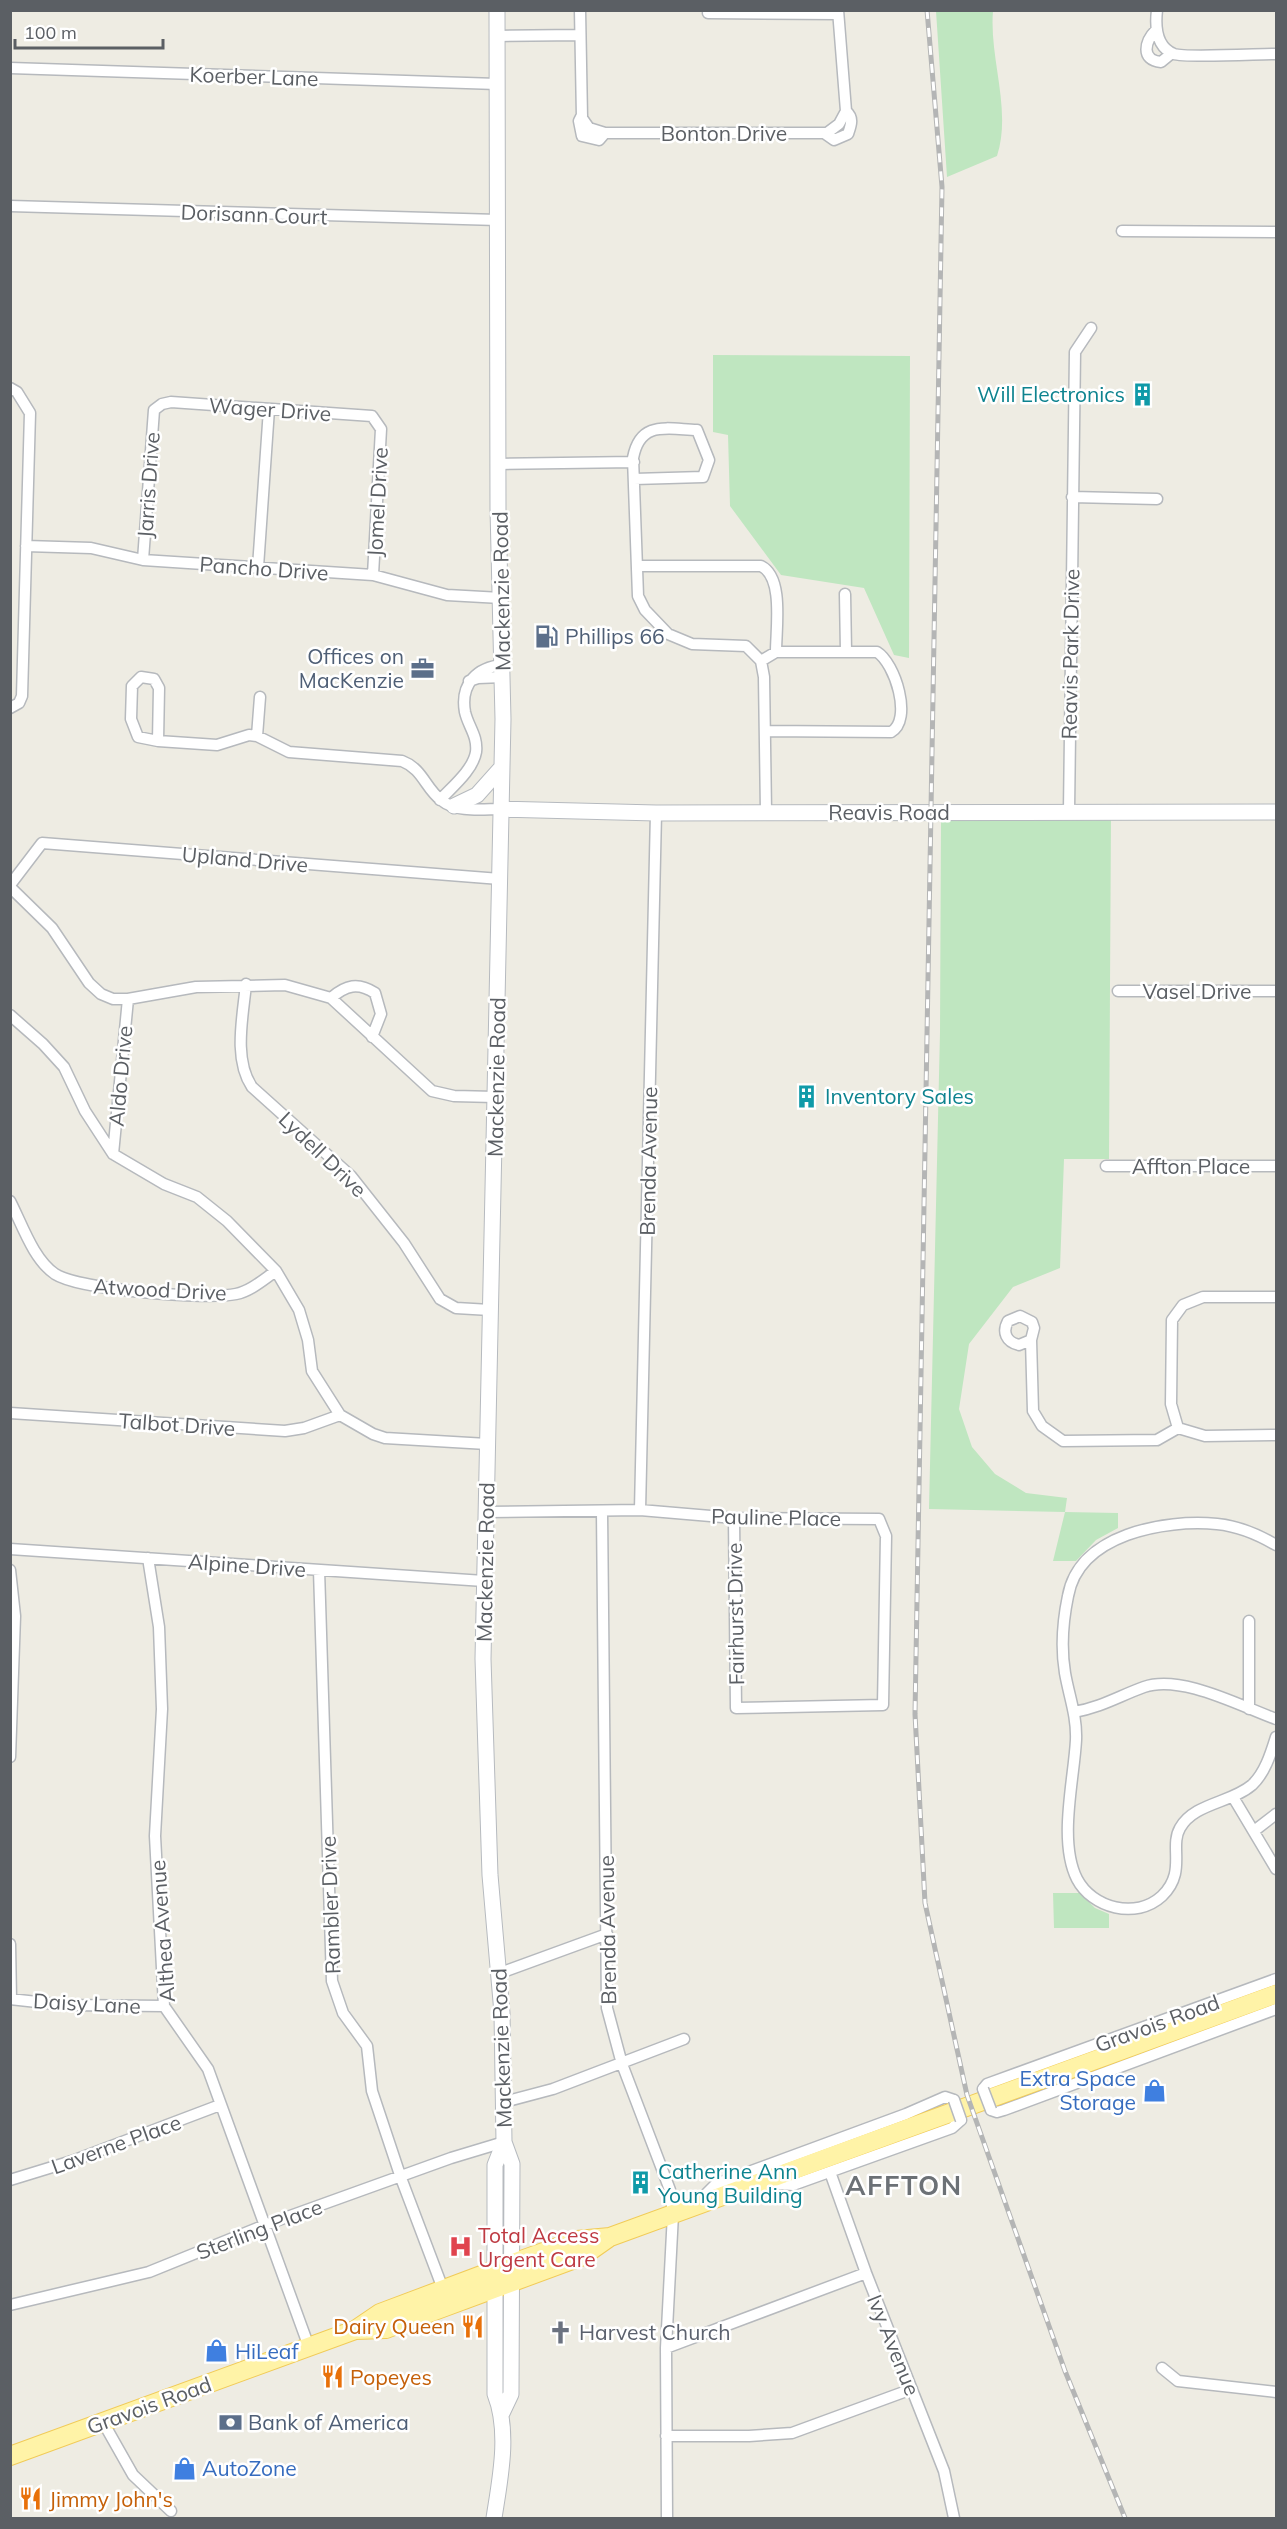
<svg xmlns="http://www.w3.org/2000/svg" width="1287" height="2529" font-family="Mulish,sans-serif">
	<rect width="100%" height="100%" fill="#eeece3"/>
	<!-- green -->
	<path fill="#bfe6c0" d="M936 11H993C989 58 1012 110 997 156L947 177Z
		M713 355 910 356 909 658 894 655 864 588 781 575 730 506 728 435 713 432Z
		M1111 817 1109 1159H1064L1060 1268 1013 1287 969 1344 959 1409 972 1447 995 1474 1026 1493 1067 1498 1065 1512 1118 1513V1528L1096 1540 1076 1561H1053L1065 1512 929 1509 940 1032 941 820Z
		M1053 1893H1080L1095 1908 1109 1914V1928H1054Z"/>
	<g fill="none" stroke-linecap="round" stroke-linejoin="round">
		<defs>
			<path id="street" d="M580 10 582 118 589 128 605 133H827L839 124 846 111 838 10
				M1157 10C1155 27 1156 47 1174 54 1185 58 1259 54 1276 54
				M708 13 838 14
				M1156 30C1145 41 1140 60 1161 62L1172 53
				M497 36 580 35
				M10 68 497 84
				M582 115 579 121 582 136 599 140 605 133
				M824 133 834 140 848 134C851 125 854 118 846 111
				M10 206 498 220
				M1122 231 1276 232
				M10 388 17 392 30 413 22 696 19 703 10 708
				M498 464 634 462
				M634 479 703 477 709 460 697 430C667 429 640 420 633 458L638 596 645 610 668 634 692 644 746 646 761 661 764 677 766 812
				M1072 497 1157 499
				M26 546 91 548 143 560 373 575 447 595 501 598
				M143 560 154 410 162 404 171 402 372 416 381 429 373 575
				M637 566H761C784 577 776 628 776 652
				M258 567 269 409
				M845 594 846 652
				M761 661 776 652H877C895 663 913 720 891 732L765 731
				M141 677 154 679 159 688 158 741 138 737 131 719 132 686Z
				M469 681 478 678 503 677
				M257 736 260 697
				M158 741 217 745 249 735 257 736 289 752 402 761C423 769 425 788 441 800 457 813 483 809 501 809
				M440 800C452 787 473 770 476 752 478 736 468 726 465 712 460 684 477 667 503 665
				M1069 811 1075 352 1091 328
				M10 885 42 843 500 879
				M10 887 52 928 89 983 101 994 113 999H128L196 987 285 985 331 998 432 1091 454 1096 495 1097
				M246 984C243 1016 233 1059 252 1087L351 1176 404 1243 440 1299 456 1308 490 1310
				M1118 991H1276
				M331 998C346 985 358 982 375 993L381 1014 372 1037
				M10 1015 43 1044 64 1067 85 1111 113 1154 164 1184 197 1197 227 1221 276 1271 299 1310 308 1340 312 1371 340 1415 373 1434 385 1438 487 1444
				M113 1154 128 999
				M1106 1166H1276
				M10 1201C22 1224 33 1259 55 1274 80 1290 207 1300 236 1294 251 1291 264 1279 276 1271
				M1031 1340 1019 1345C1006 1342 1002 1332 1008 1321L1020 1316 1032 1322 1034 1328 1031 1340 1033 1411 1042 1426 1063 1441 1157 1440 1178 1428
				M10 1413 285 1431 304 1428 340 1415
				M1178 1428 1171 1404 1172 1320 1183 1305 1203 1297H1276
				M1178 1428 1205 1436 1276 1435
				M640 1510 656 813
				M602 1511 607 2008 622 2064 670 2190 673 2214 666 2348 667 2518
				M486 1512 640 1510 734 1518 879 1519 886 1536 883 1705 736 1708 734 1518
				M1276 1545C1259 1535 1238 1526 1217 1524 1165 1519 1079 1534 1068 1596 1063 1620 1061 1649 1065 1673 1069 1696 1077 1716 1076 1740 1074 1780 1058 1841 1077 1879 1092 1908 1136 1920 1162 1896 1187 1872 1169 1847 1180 1828 1194 1803 1231 1803 1252 1785 1265 1773 1271 1753 1276 1737
				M10 1549 484 1581
				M148 1558 159 1627 162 1709 155 1836 164 2006 208 2069 309 2347
				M10 1570 15 1616 10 1757
				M319 1570 332 1981 343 2013 367 2046 372 2091 401 2178 443 2289
				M1249 1709V1621
				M1074 1712C1102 1707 1119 1696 1144 1687 1181 1674 1240 1706 1276 1719
				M1233 1797 1276 1869
				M1254 1831 1276 1814
				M10 1944 11 1999
				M500 1973 607 1934
				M10 1999 64 2005 164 2006
				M983 2089 987 2084 1276 1979
				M504 2102 553 2089 684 2039
				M991 2110 997 2112 1004 2110 1276 2009
				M830 2172 866 2273 944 2471 954 2518
				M10 2180 72 2161 220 2105
				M768 2183 793 2185 952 2128 961 2120
				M700 2200 716 2184 906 2114 945 2097 954 2100
				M10 2305 149 2272 265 2225 451 2158 504 2142
				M666 2348 866 2273
				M1162 2368 1178 2381 1276 2392
				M103 2422 133 2475 171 2511
				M666 2436H749L792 2433 912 2389"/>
			<path id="secondary" d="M497 10 498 509 503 719 483 1659 490 1875 502 2013 504 2142 512 2164 511 2394 502 2413
				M454 806 477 795 502 767
				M501 809 656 813 1276 812
				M494 2518C500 2479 510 2432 495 2394V2165L504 2142"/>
			<path id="primary" d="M355 2330 386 2329 437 2310 583 2256 610 2237 1276 1994
				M10 2456 355 2330 380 2313 524 2259 577 2240 610 2237"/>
		</defs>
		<!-- street casing -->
		<use href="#street" stroke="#b6b9bd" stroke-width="13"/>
		<!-- secondary casing -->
		<use href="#secondary" stroke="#b6babf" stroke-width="17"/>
		<!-- primary casing -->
		<use href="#primary" stroke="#f1cb58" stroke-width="20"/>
		<!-- street -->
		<use href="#street" stroke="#fff" stroke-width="10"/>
		<!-- secondary -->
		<use href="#secondary" stroke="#fff" stroke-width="15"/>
		<!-- primary -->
		<use href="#primary" stroke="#fff3a7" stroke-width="18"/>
		<defs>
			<path id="rail" d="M927 10 942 187 915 1714 925 1903 967 2095 1065 2371 1125 2518"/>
		</defs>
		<!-- rail casing -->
		<use href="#rail" stroke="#b4b5b5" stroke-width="5"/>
		<!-- rail -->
		<use href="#rail" stroke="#fff" stroke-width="3" stroke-dasharray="9" stroke-linecap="butt"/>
		<defs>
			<path id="street-bridge" d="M983 2089 991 2110
				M954 2100 961 2120"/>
		</defs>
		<!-- street-bridge casing -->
		<use href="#street-bridge" stroke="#b6b9bd" stroke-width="13" stroke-linecap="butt"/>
		<!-- street-bridge -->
		<use href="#street-bridge" stroke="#fff" stroke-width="10"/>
	</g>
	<!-- icons -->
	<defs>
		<symbol id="building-bare" viewBox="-9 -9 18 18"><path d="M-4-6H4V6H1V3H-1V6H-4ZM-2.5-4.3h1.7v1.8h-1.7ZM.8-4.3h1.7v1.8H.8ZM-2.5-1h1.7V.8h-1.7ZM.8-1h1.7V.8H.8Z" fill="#0f9aa8" stroke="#fff" stroke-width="2.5" paint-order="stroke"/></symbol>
		<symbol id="fuel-bare" viewBox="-9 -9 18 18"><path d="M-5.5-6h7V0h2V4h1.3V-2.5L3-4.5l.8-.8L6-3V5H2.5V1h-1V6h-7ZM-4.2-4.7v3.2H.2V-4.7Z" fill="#5c6f8a" stroke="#fff" stroke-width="2.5" paint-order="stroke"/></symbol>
		<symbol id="office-bare" viewBox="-9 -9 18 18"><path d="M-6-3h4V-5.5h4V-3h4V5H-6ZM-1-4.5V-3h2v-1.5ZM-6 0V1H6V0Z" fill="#5c6f8a" stroke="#fff" stroke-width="2.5" paint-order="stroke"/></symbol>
		<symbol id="shop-bare" viewBox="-9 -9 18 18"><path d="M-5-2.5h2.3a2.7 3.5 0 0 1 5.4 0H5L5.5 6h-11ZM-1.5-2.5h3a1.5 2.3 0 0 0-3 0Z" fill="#3f7fe0" stroke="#fff" stroke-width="2.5" paint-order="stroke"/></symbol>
		<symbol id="hospital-bare" viewBox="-9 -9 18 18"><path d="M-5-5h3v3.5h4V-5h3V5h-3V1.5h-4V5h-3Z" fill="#e0444e" stroke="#fff" stroke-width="2.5" paint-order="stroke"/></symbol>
		<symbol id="restaurant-bare" viewBox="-9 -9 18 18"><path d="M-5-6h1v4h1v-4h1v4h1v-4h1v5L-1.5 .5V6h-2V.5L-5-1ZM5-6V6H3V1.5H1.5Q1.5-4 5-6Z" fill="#e8710a" stroke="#fff" stroke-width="2.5" paint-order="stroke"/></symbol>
		<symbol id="church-bare" viewBox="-9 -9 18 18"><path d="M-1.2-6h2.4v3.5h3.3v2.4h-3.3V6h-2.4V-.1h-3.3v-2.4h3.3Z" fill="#6b7280" stroke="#fff" stroke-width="2.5" paint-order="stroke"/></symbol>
		<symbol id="bank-bare" viewBox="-9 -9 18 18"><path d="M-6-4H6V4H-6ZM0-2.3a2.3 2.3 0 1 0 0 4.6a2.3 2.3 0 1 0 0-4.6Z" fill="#5c6f8a" stroke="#fff" stroke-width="2.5" paint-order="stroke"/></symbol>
	</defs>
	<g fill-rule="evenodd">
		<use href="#building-bare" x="1126" y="378" width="33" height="33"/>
		<use href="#fuel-bare" x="530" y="620" width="33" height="33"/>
		<use href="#office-bare" x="406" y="652" width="33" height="33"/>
		<use href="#building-bare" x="790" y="1080" width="33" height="33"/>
		<use href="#shop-bare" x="1138" y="2074" width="33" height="33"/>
		<use href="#building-bare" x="624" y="2166" width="33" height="33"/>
		<use href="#hospital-bare" x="444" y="2230" width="33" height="33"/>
		<use href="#restaurant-bare" x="456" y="2310" width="33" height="33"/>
		<use href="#church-bare" x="544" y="2316" width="33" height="33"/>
		<use href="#shop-bare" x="200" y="2334" width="33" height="33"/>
		<use href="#restaurant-bare" x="316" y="2360" width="33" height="33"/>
		<use href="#bank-bare" x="214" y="2406" width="33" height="33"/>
		<use href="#shop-bare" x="168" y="2452" width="33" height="33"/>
		<use href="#restaurant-bare" x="14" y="2482" width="33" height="33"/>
	</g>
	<g text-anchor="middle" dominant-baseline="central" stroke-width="5" stroke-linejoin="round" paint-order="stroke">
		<!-- street labels -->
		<g font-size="21" fill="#5b5f64" stroke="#fff">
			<text transform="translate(254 76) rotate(2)">Koerber Lane</text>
			<text x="724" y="133">Bonton Drive</text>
			<text transform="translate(254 214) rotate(2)">Dorisann Court</text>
			<text transform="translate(270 409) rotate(4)">Wager Drive</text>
			<text transform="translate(148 485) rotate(-86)">Jarris Drive</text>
			<text transform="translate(377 502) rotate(-87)">Jomel Drive</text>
			<text transform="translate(264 568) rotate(4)">Pancho Drive</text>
			<text transform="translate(501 591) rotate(-91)">Mackenzie Road</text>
			<text transform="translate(1070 654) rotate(-89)">Reavis Park Drive</text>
			<text x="889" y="812">Reavis Road</text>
			<text transform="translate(245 859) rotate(5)">Upland Drive</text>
			<text x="1197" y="991">Vasel Drive</text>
			<text transform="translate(120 1076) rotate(-85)">Aldo Drive</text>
			<text transform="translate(496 1077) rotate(-89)">Mackenzie Road</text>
			<text transform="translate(323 1154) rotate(44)">Lydell Drive</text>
			<text transform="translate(648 1161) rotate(-89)">Brenda Avenue</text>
			<text x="1191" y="1166">Affton Place</text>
			<text transform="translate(160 1289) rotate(3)">Atwood Drive</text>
			<text transform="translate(177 1424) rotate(4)">Talbot Drive</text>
			<text transform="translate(776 1517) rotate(1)">Pauline Place</text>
			<text transform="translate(485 1562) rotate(-89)">Mackenzie Road</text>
			<text transform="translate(247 1565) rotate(4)">Alpine Drive</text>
			<text transform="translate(735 1614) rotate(-91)">Fairhurst Drive</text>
			<text transform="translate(330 1905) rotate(-92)">Rambler Drive</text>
			<text transform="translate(607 1930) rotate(-91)">Brenda Avenue</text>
			<text transform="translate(162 1931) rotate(-94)">Althea Avenue</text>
			<text transform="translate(87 2003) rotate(3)">Daisy Lane</text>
			<text transform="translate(1157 2023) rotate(-20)">Gravois Road</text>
			<text transform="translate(501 2048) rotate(-92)">Mackenzie Road</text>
			<text transform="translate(116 2144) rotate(-20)">Laverne Place</text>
			<text transform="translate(259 2229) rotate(-21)">Sterling Place</text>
			<text transform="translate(894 2345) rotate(68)">Ivy Avenue</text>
			<text transform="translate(149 2405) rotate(-20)">Gravois Road</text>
		</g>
		<!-- culture labels -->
		<g font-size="21" fill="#0d838f" stroke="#fff" text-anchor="start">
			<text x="1125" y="394" text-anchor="end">Will Electronics</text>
			<text x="825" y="1096">Inventory Sales</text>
			<text x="658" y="2171">Catherine Ann<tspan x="658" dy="24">Young Building</tspan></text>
		</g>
		<!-- service labels -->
		<g font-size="21" fill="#4e5e75" stroke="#fff" text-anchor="start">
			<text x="565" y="636">Phillips 66</text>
			<text x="404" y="656" text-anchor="end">Offices on<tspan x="404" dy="24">MacKenzie</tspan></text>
			<text x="248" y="2422">Bank of America</text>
		</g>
		<!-- shop labels -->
		<g font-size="21" fill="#366cbe" stroke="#fff" text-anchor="start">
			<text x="1136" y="2078" text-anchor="end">Extra Space<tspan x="1136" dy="24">Storage</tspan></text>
			<text x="235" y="2351">HiLeaf</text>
			<text x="202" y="2468">AutoZone</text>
		</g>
		<!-- health labels -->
		<g font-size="21" fill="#be3a42" stroke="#fff" text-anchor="start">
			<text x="478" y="2235">Total Access<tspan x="478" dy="24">Urgent Care</tspan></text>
		</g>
		<!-- food labels -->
		<g font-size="21" fill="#c56008" stroke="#fff" text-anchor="start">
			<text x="455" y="2326" text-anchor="end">Dairy Queen</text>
			<text x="350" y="2377">Popeyes</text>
			<text x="49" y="2499">Jimmy John's</text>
		</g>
		<!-- worship labels -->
		<g font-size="21" fill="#5b616d" stroke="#fff" text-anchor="start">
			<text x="579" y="2332">Harvest Church</text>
		</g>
		<!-- district labels -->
		<g font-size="27" font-weight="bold" letter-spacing="1.5" fill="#6c7176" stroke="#fff">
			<text x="904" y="2185">AFFTON</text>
		</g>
	</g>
	<!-- border -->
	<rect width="1287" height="2529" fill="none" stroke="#5b5f64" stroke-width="24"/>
	<!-- scale -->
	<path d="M15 39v9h148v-9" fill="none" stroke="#5b5f64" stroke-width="3"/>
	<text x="24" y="39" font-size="18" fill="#5b5f64" stroke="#ffffff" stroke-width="4.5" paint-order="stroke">100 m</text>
</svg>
